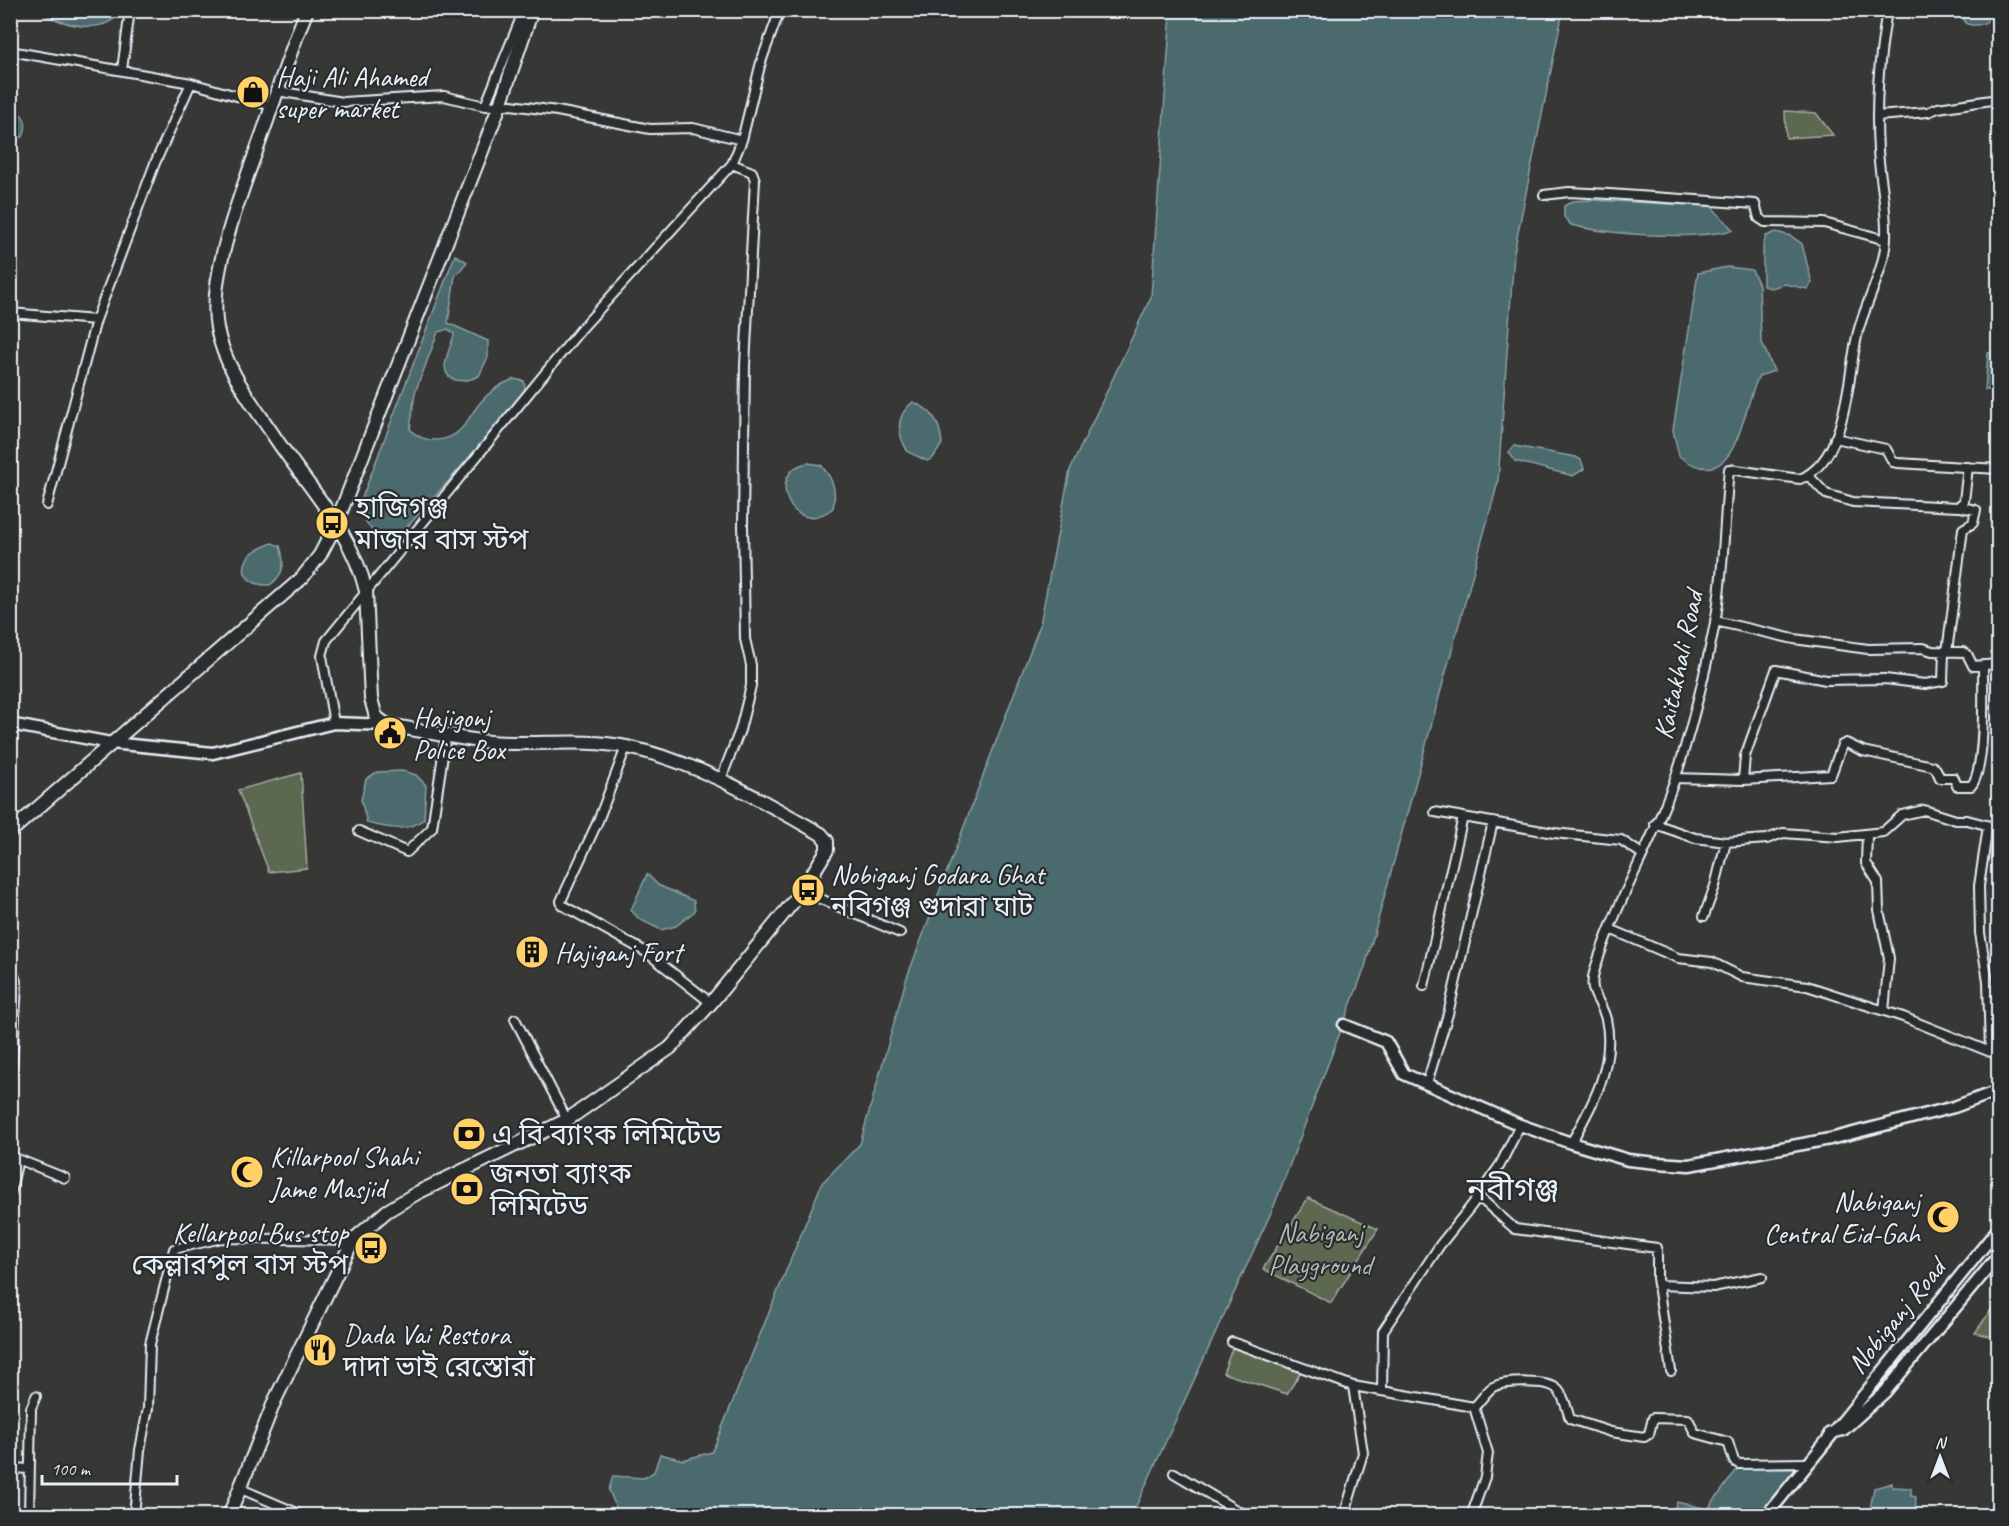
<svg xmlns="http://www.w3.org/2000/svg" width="2009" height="1526" font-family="Caveat,'Noto Sans Bengali',sans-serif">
	<rect width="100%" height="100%" fill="#373735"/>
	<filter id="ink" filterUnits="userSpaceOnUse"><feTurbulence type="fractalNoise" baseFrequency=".0167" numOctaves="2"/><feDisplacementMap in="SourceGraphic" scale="12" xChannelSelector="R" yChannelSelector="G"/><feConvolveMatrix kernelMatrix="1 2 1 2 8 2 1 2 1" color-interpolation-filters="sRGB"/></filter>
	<g filter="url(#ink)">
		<!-- green -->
		<path fill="#5c6850" stroke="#a2aca4" stroke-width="1.5" d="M1785 111 1816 113 1833 135 1786 138Z
			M301 773 307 868 269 872 238 790Z
			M1308 1198 1378 1229 1331 1303 1263 1269Z
			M1998 1300V1338L1975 1333Z
			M1233 1346 1300 1373 1287 1394 1223 1373Z"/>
		<!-- water -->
		<path fill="#4c6a6e" stroke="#8aa0a5" stroke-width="1.5" d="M38 11H121C103 38 61 24 38 11Z
			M1171 11H1563L1514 252 1498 482 1365 967 1274 1206 1132 1515H619L609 1490 613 1476 644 1478 654 1472 660 1454 683 1460 712 1452 822 1183 860 1144 906 980 1040 625 1070 470 1151 297Z
			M1962 11H1994L1993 17C1985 24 1975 28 1965 23Z
			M11 108C25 114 29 123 23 137L11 141Z
			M1591 200 1711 206 1733 230C1692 240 1612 235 1571 225L1564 217V206L1573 201Z
			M1776 232 1791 236 1802 244 1812 283 1807 289 1785 284 1771 288 1763 286V246L1766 236Z
			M455 255 467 262 455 276 448 323 488 341V357L479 376C472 379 463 382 456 380 434 374 452 347 454 334L448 329 438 332 415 393 410 429C422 444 447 443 460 430 468 422 473 411 480 403 489 392 500 384 514 379L524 381 525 390 472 455 398 537 391 544 382 545 364 519 360 503Z
			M1727 267 1752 270 1759 285 1761 340 1774 371 1759 376C1741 409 1738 500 1679 456L1673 430 1698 273Z
			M1998 352V390H1985L1988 353Z
			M913 402C933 410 940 422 942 444L933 458 927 461 908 452C897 434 895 416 913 402Z
			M1514 446 1576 457 1581 460 1584 469 1573 476 1515 461 1509 452Z
			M808 463 821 465C833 479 837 490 833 508 790 542 764 469 808 463Z
			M272 543 280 546C285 563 285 574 270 585 254 586 238 577 247 559 252 550 264 547 272 543Z
			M403 771 416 775 426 785 424 819C407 833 387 828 367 823L361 800 366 779 377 772Z
			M647 874 658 885 694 901 695 911 676 926 661 930 639 919 631 910Z
			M1738 1468 1800 1469 1761 1515 1671 1516 1677 1502 1708 1509Z
			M1892 1483V1487L1911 1488V1496L1916 1497 1915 1515H1869L1874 1488Z"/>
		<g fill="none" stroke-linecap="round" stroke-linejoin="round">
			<defs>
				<path id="street" d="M10 51 191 83 272 106
					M122 70 130 10
					M277 91 343 102 444 96 485 106 511 105 557 111 650 129 693 128 742 140 732 164
					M485 106 524 10
					M1877 116 1928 112 1938 108 1998 99
					M742 140 761 62 780 10
					M1544 195 1569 192 1609 194 1755 204 1759 218 1765 222 1824 223 1886 240
					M10 313 96 320
					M1835 438 1886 449 1893 462 1898 463 1998 469
					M1809 476 1826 494 1853 502 1958 507 1964 501 1968 467
					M47 505 96 320 155 163 191 83
					M1715 621 1794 639 1868 649 1923 648 1932 651 1963 652 1967 654 1973 666 1998 664
					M1947 652 1963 529 1973 523 1976 510 1961 507
					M334 723 322 656 326 641 582 328 732 164 752 172 755 180 745 365 743 525 745 639 751 665V686L740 730 721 779
					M626 747 598 821 561 901 562 905 646 952 711 1003
					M1675 778 1743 780 1831 775 1842 745 1846 743 1863 751 1932 766 1936 769 1940 778H1954L1957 786H1971C1986 770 1983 691 1983 666
					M1743 780 1745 756 1776 670 1826 680 1885 679 1925 684 1943 681 1944 652
					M1435 812 1554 833 1621 840 1642 854
					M1655 824 1695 838 1726 842 1767 839 1783 833 1838 837 1883 832 1902 815 1924 810 1956 820H1967L1998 828
					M1988 826 1979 886 1980 933 1988 981 1990 1051
					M359 831 407 852 432 828 446 735
					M1867 835 1866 863 1878 882 1879 910 1889 958 1884 1011
					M802 891 900 933
					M1704 916 1715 886 1726 842
					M1610 929 1678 958 1712 962 1742 977 1807 986 1903 1017 1998 1055
					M10 962 17 985 10 1098
					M1424 986 1463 817
					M515 1019 567 1120
					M1427 1083 1448 1014 1493 822
					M1571 1143C1592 1106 1616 1064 1606 1019 1600 997 1587 994 1595 969 1617 898 1658 834 1680 764 1694 718 1706 670 1715 623 1724 573 1724 520 1729 469L1800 479C1849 458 1847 375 1858 332 1866 301 1885 270 1886 237 1887 208 1880 179 1878 151 1875 100 1879 60 1887 10
					M10 1156 65 1178
					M10 1195 18 1159
					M1479 1197 1515 1229 1657 1248V1278L1671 1371
					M1658 1285 1713 1287 1762 1277
					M1232 1342 1353 1386 1474 1407C1481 1401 1486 1391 1493 1387 1505 1381 1548 1380 1557 1389 1564 1395 1567 1410 1570 1419L1611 1432 1644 1437 1649 1434 1653 1418 1688 1419 1695 1433 1728 1442 1734 1461 1739 1464 1806 1463
					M1382 1391 1383 1331 1440 1245 1472 1205 1500 1165 1520 1125
					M10 1468 30 1469
					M1174 1473 1246 1516
					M241 1489 304 1516
					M29 1516 31 1408 36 1396
					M134 1516 140 1450 148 1408 150 1344 174 1249 222 1238 353 1240
					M1344 1516 1363 1453 1353 1386
					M1471 1516 1485 1477 1488 1453 1474 1407"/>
				<path id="secondary" d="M10 724 111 743 213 753 334 723 387 725
					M1344 1025 1386 1042 1404 1074 1520 1125 1571 1143 1628 1160 1657 1163 1689 1165 1830 1139 1954 1107 1998 1091
					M1830 1433 1843 1430 1885 1392 1998 1256
					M1766 1516 1998 1229"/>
				<path id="primary" d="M10 832 302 578 320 555 336 524 500 105 532 10
					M229 1516 275 1400 353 1240 387 1211 417 1193 567 1120 670 1048 711 1003 802 891 827 850V841L821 834C759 799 698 762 627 747 582 738 536 746 490 742 456 739 421 730 387 725L376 717 371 699 366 591C352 531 307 486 274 436 252 403 224 367 217 328 207 275 244 186 262 135 277 93 290 51 307 10"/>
			</defs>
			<!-- street casing -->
			<use href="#street" stroke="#e8f1f8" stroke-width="12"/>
			<!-- secondary casing -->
			<use href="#secondary" stroke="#e8f1f8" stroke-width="15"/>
			<!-- primary casing -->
			<use href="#primary" stroke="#e8f1f8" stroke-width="16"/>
			<!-- street -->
			<use href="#street" stroke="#2a2d2e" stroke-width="8"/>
			<!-- secondary -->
			<use href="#secondary" stroke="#2a2d2e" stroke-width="10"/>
			<!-- primary -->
			<use href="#primary" stroke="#2a2d2e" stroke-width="12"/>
		</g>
	</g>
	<!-- icons -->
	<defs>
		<symbol id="shop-disc" viewBox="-11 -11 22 22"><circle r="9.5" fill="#ffd166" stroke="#2a2d2e"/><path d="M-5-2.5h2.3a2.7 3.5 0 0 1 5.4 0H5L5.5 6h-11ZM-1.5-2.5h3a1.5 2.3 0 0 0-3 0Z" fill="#111"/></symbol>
		<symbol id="bus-disc" viewBox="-11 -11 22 22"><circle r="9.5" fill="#ffd166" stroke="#2a2d2e"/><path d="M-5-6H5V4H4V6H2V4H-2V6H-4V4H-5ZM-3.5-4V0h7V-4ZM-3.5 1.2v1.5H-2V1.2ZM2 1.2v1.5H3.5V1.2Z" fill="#111"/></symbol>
		<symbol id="civic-disc" viewBox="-11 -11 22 22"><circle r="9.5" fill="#ffd166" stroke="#2a2d2e"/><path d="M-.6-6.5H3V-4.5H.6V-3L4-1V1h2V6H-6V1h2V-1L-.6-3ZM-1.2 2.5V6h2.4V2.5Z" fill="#111"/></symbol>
		<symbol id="building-disc" viewBox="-11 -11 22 22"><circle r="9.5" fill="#ffd166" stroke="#2a2d2e"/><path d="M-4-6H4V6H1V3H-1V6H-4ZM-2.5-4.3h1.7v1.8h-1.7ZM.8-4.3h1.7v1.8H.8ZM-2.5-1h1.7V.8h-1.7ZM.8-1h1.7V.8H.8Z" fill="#111"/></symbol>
		<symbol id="bank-disc" viewBox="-11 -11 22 22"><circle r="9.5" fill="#ffd166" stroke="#2a2d2e"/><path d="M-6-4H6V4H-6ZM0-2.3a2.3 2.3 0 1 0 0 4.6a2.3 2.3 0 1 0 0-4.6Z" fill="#111"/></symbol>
		<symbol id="mosque-disc" viewBox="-11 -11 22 22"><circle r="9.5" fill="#ffd166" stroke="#2a2d2e"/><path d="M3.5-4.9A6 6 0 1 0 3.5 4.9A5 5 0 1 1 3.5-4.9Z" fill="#111"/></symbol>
		<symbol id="restaurant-disc" viewBox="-11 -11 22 22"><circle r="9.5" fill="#ffd166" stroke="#2a2d2e"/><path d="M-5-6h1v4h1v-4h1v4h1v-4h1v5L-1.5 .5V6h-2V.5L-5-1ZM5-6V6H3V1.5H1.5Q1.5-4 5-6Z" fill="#111"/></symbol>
	</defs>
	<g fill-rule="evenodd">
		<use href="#shop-disc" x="234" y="73" width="38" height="38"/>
		<use href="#bus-disc" x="313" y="504" width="38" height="38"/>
		<use href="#civic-disc" x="371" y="714" width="38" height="38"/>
		<use href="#bus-disc" x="789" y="871" width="38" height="38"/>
		<use href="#building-disc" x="513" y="933" width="38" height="38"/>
		<use href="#bank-disc" x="450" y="1115" width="38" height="38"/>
		<use href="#mosque-disc" x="228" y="1153" width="38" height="38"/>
		<use href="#bank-disc" x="448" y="1170" width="38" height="38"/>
		<use href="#mosque-disc" x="1924" y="1198" width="38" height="38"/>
		<use href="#bus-disc" x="352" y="1229" width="38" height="38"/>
		<use href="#restaurant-disc" x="301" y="1331" width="38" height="38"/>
	</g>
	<g text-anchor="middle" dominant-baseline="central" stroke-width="4.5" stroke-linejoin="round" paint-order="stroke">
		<!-- poi labels -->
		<g font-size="28" fill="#e8f1f8" stroke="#2a2d2e" text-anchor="start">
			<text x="276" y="76">Haji Ali Ahamed<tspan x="276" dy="32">super market</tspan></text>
			<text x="355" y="507">হাজিগঞ্জ<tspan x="355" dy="32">মাজার বাস স্টপ</tspan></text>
			<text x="413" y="717">Hajigonj<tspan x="413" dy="32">Police Box</tspan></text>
			<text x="831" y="874">Nobiganj Godara Ghat<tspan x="831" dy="32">নবিগঞ্জ গুদারা ঘাট</tspan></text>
			<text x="555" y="952">Hajiganj Fort</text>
			<text x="492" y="1134">এ বি ব্যাংক লিমিটেড</text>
			<text x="270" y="1156">Killarpool Shahi<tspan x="270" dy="32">Jame Masjid</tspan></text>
			<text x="490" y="1173">জনতা ব্যাংক<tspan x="490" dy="32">লিমিটেড</tspan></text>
			<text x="1920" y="1201" text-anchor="end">Nabiganj<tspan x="1920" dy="32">Central Eid-Gah</tspan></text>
			<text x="348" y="1232" text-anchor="end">Kellarpool Bus stop<tspan x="348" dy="32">কেল্লারপুল বাস স্টপ</tspan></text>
			<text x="343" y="1334">Dada Vai Restora<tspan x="343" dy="32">দাদা ভাই রেস্তোরাঁ</tspan></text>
		</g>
		<!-- street labels -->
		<g font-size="28" fill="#e8f1f8" stroke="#2a2d2e">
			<text transform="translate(1678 665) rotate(-78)">Kaitakhali Road</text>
			<text transform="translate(1896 1316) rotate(-51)">Nobiganj Road</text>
		</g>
		<!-- park labels -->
		<g font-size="28" fill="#b0bab5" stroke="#2a2d2e">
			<text x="1320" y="1232">Nabiganj<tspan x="1320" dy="32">Playground</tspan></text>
		</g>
		<!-- quarter labels -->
		<g font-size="32" fill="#e8f1f8" stroke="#2a2d2e">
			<text x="1513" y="1189">নবীগঞ্জ</text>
		</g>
	</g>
	<!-- margin -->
	<rect width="2009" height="1526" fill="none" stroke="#2a2d2e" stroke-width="36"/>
	<rect x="18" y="18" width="1973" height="1490" fill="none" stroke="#e8f1f8" stroke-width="2" filter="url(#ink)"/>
	<!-- north arrow -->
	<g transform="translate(1940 1457)" stroke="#2a2d2e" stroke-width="4.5" paint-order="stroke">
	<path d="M0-4.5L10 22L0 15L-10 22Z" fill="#e8f1f8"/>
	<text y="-9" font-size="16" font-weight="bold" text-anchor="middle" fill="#e8f1f8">N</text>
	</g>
	<!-- scale -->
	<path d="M42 1475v9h135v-9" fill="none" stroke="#e8f1f8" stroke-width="3"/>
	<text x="51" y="1475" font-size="18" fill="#e8f1f8" stroke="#2a2d2e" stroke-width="4.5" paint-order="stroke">100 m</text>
</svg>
